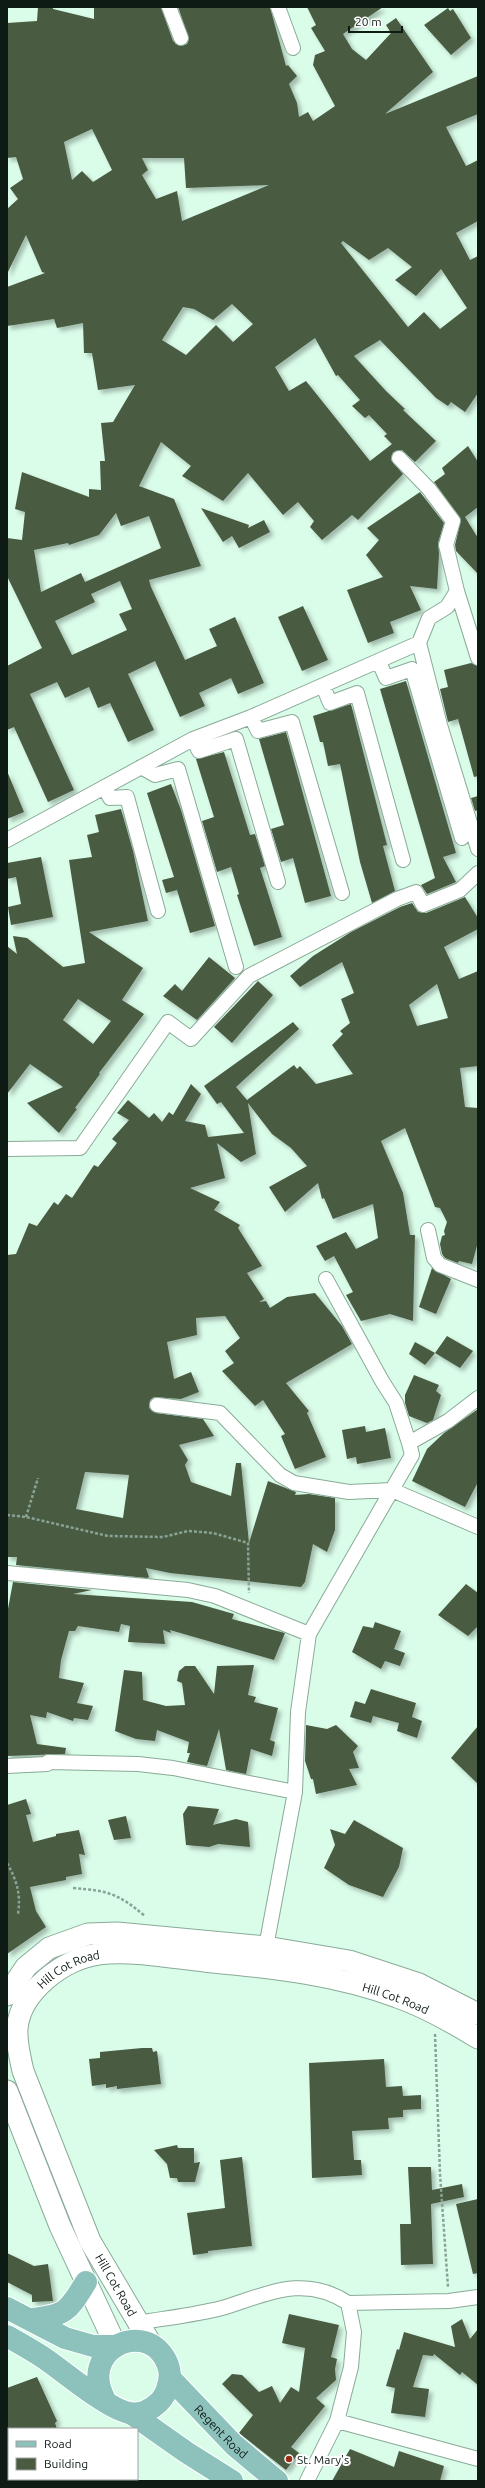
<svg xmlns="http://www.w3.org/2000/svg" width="485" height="2488" font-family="Ubuntu,sans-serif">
	<defs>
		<filter id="shadow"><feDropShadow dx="3.5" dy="3.5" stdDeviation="2" flood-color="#0004"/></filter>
	</defs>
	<rect width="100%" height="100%" fill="#dafde9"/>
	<!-- building -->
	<path fill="#4a5b42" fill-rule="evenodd" filter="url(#shadow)" d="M38 7H53V9L94 19V7H161L173 41 180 46 187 44 189 39 178 7H270L286 66 288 65 297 76 289 84 297 103 299 117 308 112 313 121 335 106 313 65 315 55 325 51 311 28 316 25 307 7H383L343 34 352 49 366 60 391 33 386 25 396 18 433 72 385 114 478 76V114L446 127 466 166 478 160V221L456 233 470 260 478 256V393L465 412 451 402 448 406 436 398 380 340 354 356 386 391 405 409 403 410 436 441 415 462 402 450 393 452 391 460 403 474 358 520 352 515 322 540 310 527 314 521 298 502 283 515 248 473 223 501 182 476 191 466 161 442 139 486 174 499 201 566 149 580 151 587 185 660 217 646 209 629 235 617 264 683 238 694 231 678 199 693 205 706 180 717 155 661 128 674 154 730 128 742 110 703 98 708 89 687 65 698 57 682 30 694 74 790 48 802 14 727 7 730V666L42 648 7 576V538L22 540 25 512 15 509 22 472 89 497V489L101 490 100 461H105L101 423 113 422 135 385 98 390 92 353H84L83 323 57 328 54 319 7 326V287L45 273 42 272 26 235 7 274V209L18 199 10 188 23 179 16 157 7 158V23L37 21ZM92 129 112 170 93 182 82 171 72 180 64 142ZM142 158H184L186 188 269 185 182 221 177 191 156 199 142 175 148 170ZM343 241 369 260 388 248 412 267 395 280 416 296 441 269 467 308 440 329 424 312 408 327 341 243ZM232 304 253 324 233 342 216 325 186 355 162 340 183 307 194 309 213 320ZM315 338 336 376 338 375 360 400 352 406 365 418 369 415 387 434 384 436 392 444 370 461 306 381 289 391 275 367ZM116 513 121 526 149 516 161 548 85 582 81 573 41 592 34 550 68 543 69 545 99 535ZM120 581 132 609 119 614 127 630 72 655 55 621 95 602 91 594Z
		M448 8 450 11 453 9 471 38 451 55 424 25Z
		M468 446 478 462V507L465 517 478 538V574L456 551 455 545 461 519 434 482 445 474 442 468Z
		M420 492 444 523 438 543 439 554 437 589 410 586 421 610 390 622 394 633 368 643 347 590 383 577 366 555 379 540 367 528Z
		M201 508 249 525 248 528 264 520 270 532 239 548 232 536 223 542Z
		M303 606 328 660 302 671 278 617Z
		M471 663 478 666V776L474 777 458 719 448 722 440 689 448 687 444 670Z
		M406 681 456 853 443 857 456 882 427 894 421 885 435 878 380 689Z
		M351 704 387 845 383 846 395 891 372 903 360 862 340 764 328 766 323 742H320L313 716Z
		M286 732 331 896 305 903 293 858 281 862 271 829 284 825 259 739Z
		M224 752 250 835 255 834 265 866 260 868 282 937 254 946 237 895 239 894 231 867 217 872 202 821 214 817 196 759Z
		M7 771 24 812 7 819Z
		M171 784 181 810 215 926 190 933 177 890 166 893 162 880 174 877 147 793Z
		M478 796V810L475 811 471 798Z
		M121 809 133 851 148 921 89 932 143 968 122 1000 144 1014 99 1073 100 1074 75 1108 77 1109 59 1133 27 1103 63 1087 30 1064 7 1094V946L17 954 13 936 27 938 63 967 85 963 69 860 92 857 87 835 99 832 95 815ZM78 999 111 1021 93 1044 63 1020Z
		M41 857 53 917 11 925 8 907 21 904 16 877 7 879V863Z
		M465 897 478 918V929L444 947 459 979 478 971V1066L460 1068 465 1107 478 1108V1242L472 1264 459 1261 458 1263 445 1258 442 1254 440 1244 442 1236 445 1235 444 1231 447 1222 440 1208 435 1207 405 1128 381 1141 403 1193 410 1235H415L413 1321 390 1314 361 1321 346 1295 353 1292 334 1256 325 1261 316 1246 346 1232 356 1249 378 1238 373 1204 333 1219 324 1198 322 1199 318 1183 285 1212 269 1187 307 1166 291 1148 272 1134 248 1103 256 1154 241 1162 217 1143 225 1178 190 1188 220 1202 214 1210 240 1225 238 1228 262 1266 247 1273 264 1299 259 1302 266 1301 270 1308 287 1297 315 1293 342 1326 352 1344 286 1383 309 1411 307 1413 326 1457 295 1469 281 1436 285 1434 263 1400 255 1406 222 1371 234 1363 225 1351 240 1338 225 1316 196 1318 197 1335 167 1342 174 1379 191 1372 199 1392 181 1399 154 1397 150 1400 149 1408 156 1413 203 1419 214 1436 179 1445 188 1460 185 1465 191 1482 231 1496 236 1463H241L249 1543 268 1481 296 1492 295 1495 309 1494 335 1498V1530L327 1552 313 1544 305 1582 301 1587 170 1573 146 1568 149 1577 147 1578 16 1565 17 1557H7V1255L16 1254 29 1223 37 1226 54 1202 58 1205 66 1194 72 1198 94 1165 98 1167 117 1143 112 1139 129 1120 117 1113 128 1100 149 1118 154 1113 162 1122 169 1112 173 1115 191 1084 201 1094 185 1121 205 1125 208 1137 244 1133 221 1102 217 1104 204 1086 293 1022 299 1029 236 1087 247 1100 294 1065 297 1069 300 1066 316 1084 353 1074 332 1045 343 1034 340 1031 350 1023 341 999 354 993 342 962 300 987 290 976 313 956 351 932 400 907 412 903 418 912 426 913ZM437 984 448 1018 417 1026 409 1005ZM85 1472 129 1475 123 1518 76 1509Z
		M209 957 235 978 197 1020 163 996 175 984 182 991Z
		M258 981 273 995 232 1043 214 1027Z
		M432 1268 451 1279 436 1314 419 1307Z
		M447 1336 473 1351 460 1368 435 1353Z
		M415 1342 435 1353 425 1365 409 1354Z
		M414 1375 439 1385 436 1391 441 1395 433 1420 427 1423 409 1416 405 1403V1395Z
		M478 1409V1482L465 1507 412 1481 427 1449 444 1433Z
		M365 1426 366 1432 385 1428 391 1458 357 1464 356 1457 347 1459 342 1430Z
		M13 1582 92 1590 73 1594 192 1602 234 1614 232 1619 285 1633 274 1660 170 1630 171 1633 163 1630 165 1644 128 1642 130 1626 121 1624 119 1632 78 1626 75 1631H69L61 1660 59 1678 84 1683 77 1703 93 1706 88 1720 74 1718 73 1721 47 1712 46 1718 30 1715 37 1744 66 1748 65 1754 7 1756V1614Z
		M466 1584 478 1593V1626L468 1636 438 1615Z
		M375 1622 401 1631 394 1649 405 1653 400 1666 385 1661 381 1669 352 1652 363 1626 373 1628Z
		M254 1665 248 1695 256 1697 254 1702 278 1708 270 1740 275 1742 272 1756 251 1749 246 1774 226 1770 219 1729 207 1766 187 1762 190 1753H187L189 1742 157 1730 155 1741 136 1739 115 1731 124 1670 142 1672 143 1700 166 1706 185 1705 182 1683 177 1681 179 1671 185 1666H195L214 1694 217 1666Z
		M371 1689 416 1703 412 1717 422 1721 417 1738 397 1731 399 1723 373 1716 371 1723 350 1717 355 1701 365 1704Z
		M306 1725 327 1729 336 1725 358 1746 353 1752 359 1768 349 1769 357 1785 316 1794 313 1779H311L305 1761Z
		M478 1726V1784L451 1758Z
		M26 1799 31 1814 26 1815 33 1842 56 1836V1834L79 1830 85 1855 79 1854 82 1874 66 1877V1880L30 1887 36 1911 46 1927 7 1954V1805Z
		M188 1806 219 1809 213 1825 236 1819 248 1822 250 1847 218 1844 209 1847 186 1845 183 1814Z
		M126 1816 131 1838 114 1840 108 1820Z
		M354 1820 403 1848 399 1867 383 1897 349 1885 324 1868 335 1845 330 1829 345 1834Z
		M142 2048H152L153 2052 157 2051 161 2084 117 2089V2086L106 2088V2084L92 2086 89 2059 100 2058V2052Z
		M384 2059 386 2087 402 2086 403 2096 421 2095V2109L403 2110V2117L388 2118 389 2129 352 2131 354 2160H361L362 2175 312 2178 309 2063Z
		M177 2145 178 2148H194V2163L200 2162 195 2182H178L177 2178H170L167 2164 154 2150Z
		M242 2157 252 2246 208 2251V2253L193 2255 187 2213 225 2208 220 2160Z
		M408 2167H431L432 2190 462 2184 464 2197 431 2204 433 2264 401 2265 400 2224H411Z
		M478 2199V2273L473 2274 456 2204Z
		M7 2253 34 2266 48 2264 53 2301 32 2302V2295L7 2282Z
		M289 2314 339 2325 331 2357 337 2359 335 2369 336 2380 316 2398 325 2406 291 2447 299 2453 286 2470 239 2433 253 2415 222 2384 232 2374 242 2375 259 2392 272 2386 280 2403 291 2387 299 2392 305 2348 282 2343Z
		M462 2319 470 2339 478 2329V2385L462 2372 460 2375 434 2354 433 2356 423 2355 413 2387 429 2389 425 2417 391 2413 395 2388 386 2386 397 2349 399 2350 404 2332 455 2347 451 2326Z
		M37 2377 57 2421 55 2423 57 2429H7V2388Z
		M350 2449 394 2467 399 2451 444 2466 440 2481H332Z"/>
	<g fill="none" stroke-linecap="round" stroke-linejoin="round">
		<defs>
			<path id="street" d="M169 7 181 38
				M278 7 293 48
				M457 591 478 658
				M419 643 440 725 478 849
				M379 662 386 678 412 669 462 838
				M323 686 330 703 357 693 403 860
				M251 717 258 731 292 722 342 893
				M193 739 199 751 236 739 278 882
				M141 767 155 775 178 769 236 967
				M104 787 110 798 127 797 158 911
				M7 840 193 739 251 717 419 643 429 618 447 607 457 591 446 545 453 521 429 489 399 458
				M7 1149 80 1148 168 1022 191 1039 249 976 397 899 416 892 423 905 460 890 478 873
				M428 1230 434 1258 440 1265 478 1280
				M326 1279 382 1381 396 1403 409 1443
				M157 1405 220 1413 280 1475 294 1483 349 1492 392 1490 478 1527
				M7 1573 188 1590 215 1596 309 1634
				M7 1766 47 1764 48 1762 138 1764 173 1768 295 1792
				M266 1947 295 1792 298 1712 309 1634 412 1455 409 1443 448 1421 478 1398
				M348 2303 449 2301 478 2297
				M138 2323C166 2318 195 2315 222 2308 268 2294 304 2274 348 2303L354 2332 351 2367 337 2421 307 2481
				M337 2421 478 2459"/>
			<g id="secondary">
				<path d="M7 1995 26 1967 49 1948 88 1934 117 1933 266 1947 349 1961 419 1984 478 2014"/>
				<path d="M7 2091 60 2226 116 2346"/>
				<path id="s1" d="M151 2344 90 2241 23 2071C20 2057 16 2043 17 2029 20 1992 64 1958 99 1954 131 1949 180 1959 213 1962 276 1968 338 1975 397 1997 426 2007 452 2022 478 2038"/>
			</g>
			<g id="primary">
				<path d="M7 2308 65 2338 93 2346H116"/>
				<path d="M32 2319C67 2315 68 2311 86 2282"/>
				<path d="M7 2336C19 2343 32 2350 44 2358 63 2371 109 2410 130 2413 145 2416 163 2403 167 2389 171 2377 171 2368 164 2357 141 2320 78 2351 105 2400"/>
				<path id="s2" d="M170 2378 234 2445 277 2481"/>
				<path d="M132 2414 186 2452 232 2481"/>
			</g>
		</defs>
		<!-- street casing -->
		<use href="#street" stroke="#89aa97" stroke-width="16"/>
		<!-- secondary casing -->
		<use href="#secondary" stroke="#89aa97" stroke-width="23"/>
		<!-- primary casing -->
		<use href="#primary" stroke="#fff" stroke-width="24"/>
		<!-- path -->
		<path stroke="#89a395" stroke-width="2.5" stroke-dasharray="3 2" stroke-linecap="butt" d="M7 1515 26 1517 108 1536 163 1537 188 1531 213 1533 248 1543 249 1593
			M26 1517 38 1478
			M7 1863C17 1881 21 1894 18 1914
			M73 1888C109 1891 117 1893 145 1916
			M435 2034 440 2174 448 2287"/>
		<!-- street -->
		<use href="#street" stroke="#fff" stroke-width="14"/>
		<!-- secondary -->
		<use href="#secondary" stroke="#fff" stroke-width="21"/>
		<!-- primary -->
		<use href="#primary" stroke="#8dc1bc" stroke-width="22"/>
	</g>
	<!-- markers -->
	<circle fill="#972f16" stroke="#fff" stroke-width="1.5" cx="289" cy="2459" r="4"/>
	<g text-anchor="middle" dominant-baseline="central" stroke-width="4" stroke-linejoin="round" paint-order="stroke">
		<!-- street labels -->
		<g font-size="12" fill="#0e1a14" stroke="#fff">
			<text stroke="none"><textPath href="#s1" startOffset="429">Hill Cot Road</textPath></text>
			<text stroke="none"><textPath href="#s1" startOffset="765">Hill Cot Road</textPath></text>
			<text transform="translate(116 2285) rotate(60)">Hill Cot Road</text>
			<text stroke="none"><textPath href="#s2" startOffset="74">Regent Road</textPath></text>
		</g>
		<!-- poi labels -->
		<g font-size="12" fill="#0e1a14" stroke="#fff" text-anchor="start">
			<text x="297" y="2459">St. Mary's</text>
		</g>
	</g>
	<!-- border -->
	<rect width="485" height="2488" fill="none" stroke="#0e1a14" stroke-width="16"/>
	<!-- legend -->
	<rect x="8" y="2428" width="130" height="52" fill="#ffffff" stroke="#9fa3a1"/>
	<rect x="16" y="2441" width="20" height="6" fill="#8dc1bc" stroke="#9fa3a1"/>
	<text x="44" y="2448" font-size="12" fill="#0e1a14">Road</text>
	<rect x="16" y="2458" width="20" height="12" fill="#4a5b42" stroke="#9fa3a1"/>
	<text x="44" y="2468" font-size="12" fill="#0e1a14">Building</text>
	<!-- scale -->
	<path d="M349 26v6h53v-6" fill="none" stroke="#0e1a14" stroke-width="2"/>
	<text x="355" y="26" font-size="12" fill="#0e1a14" stroke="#ffffff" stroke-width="3" paint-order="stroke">20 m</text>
</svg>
